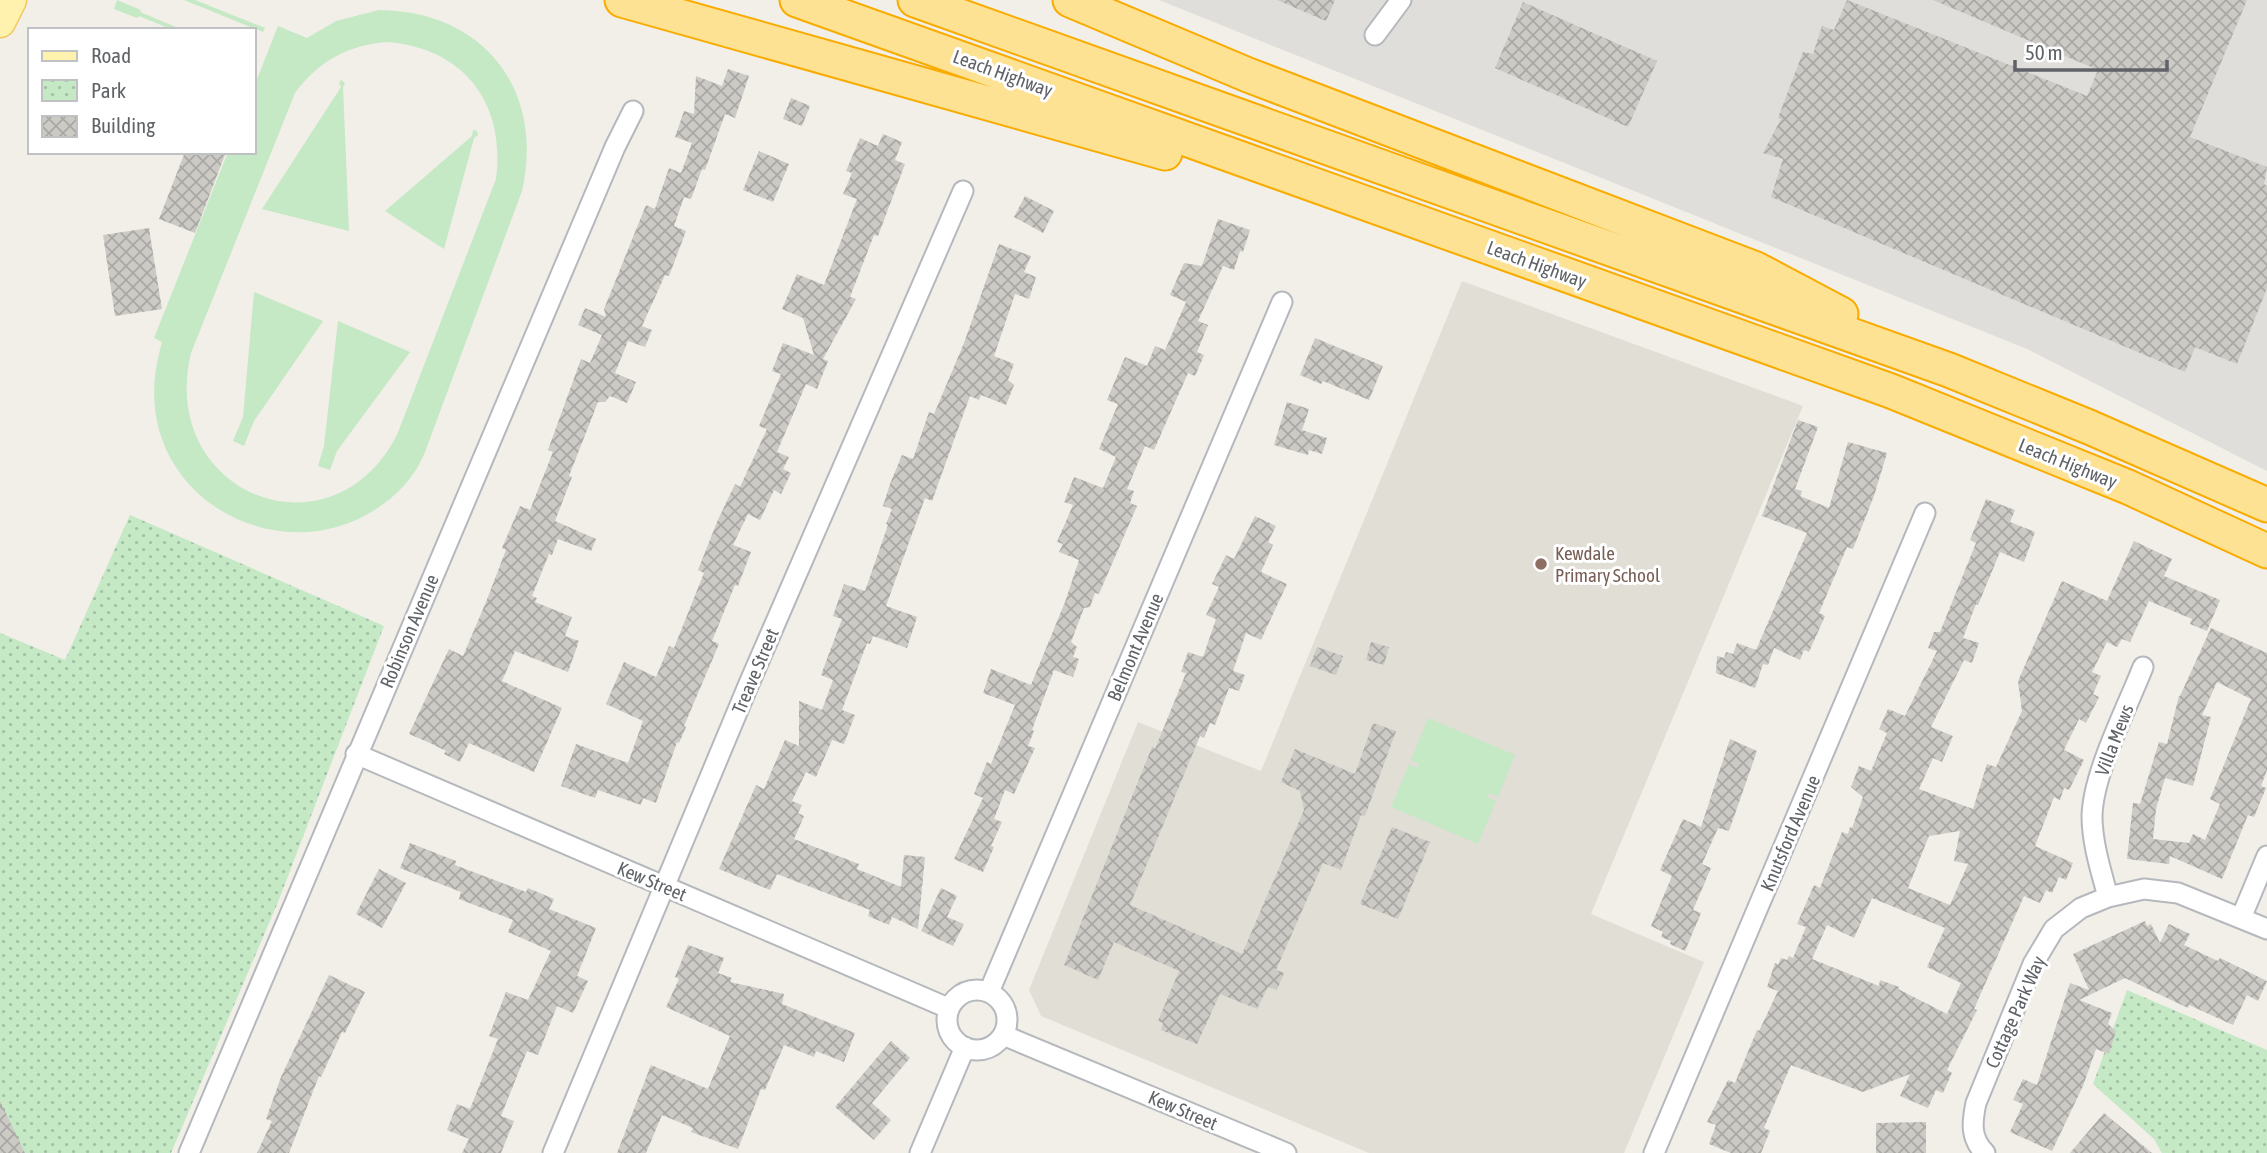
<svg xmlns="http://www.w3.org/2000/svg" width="2267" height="1153" font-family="'Asap Condensed',sans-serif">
	<defs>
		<pattern id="park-dots" width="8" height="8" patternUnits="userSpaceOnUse" patternTransform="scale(1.75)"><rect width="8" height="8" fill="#c5e8c5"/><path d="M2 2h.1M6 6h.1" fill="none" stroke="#a3c0a4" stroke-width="1.8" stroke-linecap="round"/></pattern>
		<pattern id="building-cross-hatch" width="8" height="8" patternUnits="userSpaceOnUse" patternTransform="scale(1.75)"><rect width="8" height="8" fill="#cccac5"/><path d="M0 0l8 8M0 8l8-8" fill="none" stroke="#a9a8a4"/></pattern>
	</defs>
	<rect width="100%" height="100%" fill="#f1efe8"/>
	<!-- industrial -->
	<path fill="#e0deda" d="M1159 0H2267V471L2027 349Z"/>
	<!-- education -->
	<path fill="#e1ded6" d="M1462 281 1803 406 1591 914 1704 962 1624 1153H1369L1041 1016 1029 990 1138 722 1261 771Z"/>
	<!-- park -->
	<path fill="url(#park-dots)" d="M130 515 384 626 278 902 171 1153H0V633L65 660Z
		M2127 990 2267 1050V1153H2162L2154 1139 2093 1084Z"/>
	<!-- garden -->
	<path fill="#c5e8c5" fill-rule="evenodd" d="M117 0 141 10 140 12 183 30H173L139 16 137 18 114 9Z
		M184 0H195L265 28 263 32Z
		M379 10C484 11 545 90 522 191L425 452C415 477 396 497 373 511 290 563 173 515 156 416 152 390 155 367 162 342L154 338 228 152H254V87L278 26 307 38 336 21ZM387 42C464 48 506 103 496 179L397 435C331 563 157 494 191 353L295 93C318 62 347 45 387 42Z
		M341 80 345 83 343 87 349 231 262 209 341 87 339 83Z
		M473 130 477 131 478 135 474 138 444 249 385 211 472 136Z
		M254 292 323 321 254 421 244 446 233 441 243 417Z
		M338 321 410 352 337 451 330 470 318 466 324 446Z
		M1428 718 1515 755 1498 797 1489 793 1487 797 1496 801 1478 844 1391 807 1409 764 1417 768 1419 764 1411 760Z"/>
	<!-- building -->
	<path fill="url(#building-cross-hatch)" fill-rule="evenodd" d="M1277 0H1335L1326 21Z
		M1847 0 2087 96 2098 70 1933 0H2247L2190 137 2267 167 2264 184 2267 186V288L2237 364 2195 347 2185 372 1771 197 1783 159 1763 153 1781 119 1778 118 1803 52 1813 54 1822 26 1834 30Z
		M1523 2 1657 61 1628 127 1495 68Z
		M728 69 749 76 735 118 725 114 705 170 702 169 691 199 684 197 674 226 686 231 669 276 665 275 642 326 652 330 645 347 628 341 615 373 636 382 627 403 610 396 605 402H598L569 476 572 477 555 521 596 539 591 551 558 539 552 555 549 554 532 596 537 598 535 602 572 617 565 636 579 641 568 672 515 651 502 681 562 708 534 772 469 743 460 762 444 754 446 751 430 743 409 734 449 649 463 656 486 602 506 550 502 548 520 506 530 510 553 452 548 450 581 359 590 363 602 335 578 325 585 308 606 317 604 309 646 205 655 209 669 168 681 173 692 143 675 137 684 111 694 114 696 76 722 86Z
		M791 98 810 106 802 126 783 119Z
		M883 134 902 142 895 160 905 164 878 236 874 235 850 297 856 299 823 359 828 361 817 389 806 384 777 452 789 457 783 469 791 473 781 494 774 490 760 520 748 514 733 545 751 552 738 586 735 585 712 641 719 644 684 726 686 727 679 743 677 742 656 803 643 798 641 805 598 790 595 798 561 786 576 744 628 763 643 721 606 704 624 662 656 677 669 646 674 648 704 573 698 570 717 522 735 484 740 487 767 429 759 426 781 374 772 371 783 343 814 355 803 318 782 309 797 274 824 285 857 199 843 194 852 173 846 171 860 138 878 146Z
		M759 151 789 164 773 202 743 190Z
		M185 152H226L195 233 159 219Z
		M1025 196 1054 211 1043 233 1014 217Z
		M1218 219 1250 230 1243 252 1240 251 1234 270 1223 266 1198 321 1208 325 1197 352 1204 355 1195 376 1188 373 1154 450 1145 446 1127 489 1134 491 1130 503 1137 506 1099 594 1095 593 1090 607 1084 608 1071 642 1077 647 1073 657 1079 659 1073 677 1054 670 1032 730 1034 731 1028 746 1035 748 1014 794 1005 790 994 819 1002 822 991 846 994 847 983 872 954 859 983 798 974 794 987 762 991 764 1015 705 983 693 991 669 1031 685 1065 602 1079 560 1059 552 1063 544 1057 542 1073 505 1064 502 1074 477 1103 488 1116 457 1099 449 1118 404 1107 400 1125 357 1147 366 1155 346 1165 350 1186 302 1170 295 1184 263 1202 266Z
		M149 228 162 309 115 316 103 235Z
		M999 244 1031 256 1024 272 1036 277 1029 299 1015 294 994 356 1014 364 1008 380 1014 385 1006 405 981 395 979 400 970 396 932 501 925 498 886 606 917 617 907 648 873 636 870 644 867 643 842 710 855 715 844 744 832 740 816 777 806 772 792 801 802 805 798 813 804 816 794 839 859 864 857 869 901 887 904 855 925 857 918 929 892 917 889 925 868 916 870 910 777 874 770 890 719 869 756 785 764 789 785 740 799 746V701L822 710 833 680 821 675 842 619 833 616 844 584 865 591 888 525 886 524 892 509 883 506 890 484 902 455 913 459 929 412 934 414 964 343Z
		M1315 338 1383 366 1369 400 1323 381 1321 384 1300 375Z
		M1287 402 1309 409 1302 430 1327 438 1322 454 1309 450 1308 455 1274 445Z
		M1798 420 1818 427 1795 489 1802 491 1800 496 1829 508 1848 442 1887 453 1874 496 1853 549 1847 547 1819 613 1825 616 1809 652 1804 650 1800 660 1774 648 1768 665 1763 664 1755 688 1716 673 1717 656 1724 658 1726 652 1733 654 1737 643 1756 650 1807 533 1762 516Z
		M1986 499 2015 510 2010 522 2035 532 2024 562 2000 552 1978 605 1976 604 1963 638 1979 643 1972 663 1964 660 1931 727 1953 736 1942 762 1933 758 1919 789 1973 809 1987 764 1996 767 2022 711 2018 681 2062 581 2107 601 2134 541 2172 559 2164 576 2220 600 2207 631 2190 624 2192 619 2149 601 2130 642 2122 639 2117 647 2107 642 2092 672 2101 676 2093 694 2099 697 2086 723 2079 719 2064 750 2084 760 2069 790 2064 788 2060 800 2054 797 2035 846 2073 863 2066 880 2059 877 2052 893 2046 890 2040 903 2024 896 1974 1009 1977 1010 1947 1070 1952 1073 1943 1093 1936 1090 1928 1108 1900 1096 1910 1074 1863 1092 1791 1065 1764 1128 1770 1131 1761 1153H1731L1709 1144 1716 1125 1707 1122 1728 1080 1735 1083 1757 1030 1759 1031 1778 991 1767 987 1775 963 1778 965 1781 958 1787 960 1789 956 1793 958 1806 927 1797 924 1814 885 1820 888 1842 832 1848 834 1850 827 1852 828 1863 797 1851 787 1859 766 1871 771 1887 733 1879 729 1888 709 1905 716 1937 651 1928 648 1934 632H1940L1976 543 1970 540ZM1960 831 1954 861 1968 864 1950 905 1908 888 1929 836ZM1872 898 1945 928 1927 967 1961 983 1947 1014 1898 989 1899 987 1880 980 1879 986 1812 959 1827 925 1854 938Z
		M1255 516 1276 526 1268 542 1273 545 1261 572 1287 584 1261 640 1246 633 1233 671 1245 675 1239 691 1229 688 1215 725 1210 723 1204 738 1200 736 1130 905 1242 954 1304 810 1300 791 1281 782 1295 749 1355 774 1373 723 1396 731 1365 816 1361 815 1341 870 1323 863 1276 970 1284 973 1277 990 1268 987 1257 1009 1220 994 1197 1044 1161 1030 1163 1023 1158 1021 1179 971 1114 942 1098 980 1064 965 1152 747 1155 749 1186 673 1181 672 1188 652 1203 657 1216 619 1206 615 1219 587 1212 584 1226 555 1234 559Z
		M2211 628 2267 653V770L2261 786 2266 788 2254 817 2248 815 2222 879 2170 856 2169 864 2127 859 2133 803 2140 804 2159 742 2167 744 2179 696H2180ZM2217 682 2251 699 2210 799 2220 804 2205 840 2193 834 2189 843 2153 839 2156 809 2165 778 2193 786 2211 717 2202 715Z
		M1371 642 1389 647 1384 665 1366 660Z
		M1317 647 1343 656 1336 675 1310 666Z
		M1730 739 1757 751 1729 831 1718 828 1702 864 1711 868 1693 910 1701 913 1685 951 1670 944 1671 941 1661 937 1663 932 1651 926 1672 876 1660 870 1683 819 1701 827Z
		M1392 827 1430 842 1398 919 1360 904Z
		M410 843 456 861 455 865 526 892 528 888 554 899 549 909 596 928 577 976 588 981 573 1013 557 1006 538 1055 527 1051 501 1116 514 1121 501 1153H462L469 1139 447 1130 457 1104 470 1109 498 1039 489 1036 506 992 528 1000 551 951 508 932 513 920 459 899 461 892 400 868Z
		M379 869 406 883 382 928 356 914Z
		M941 888 957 896 947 917 964 924 953 946 921 931Z
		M2145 921 2147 926 2151 924 2160 943 2169 924 2190 934 2184 945 2218 961 2220 958 2267 981 2258 1001 2247 995 2233 1025 2189 1005 2188 1008 2125 978 2079 1000 2112 1013 2108 1024 2116 1031 2109 1054 2096 1049 2083 1086 2052 1151 2010 1132 2023 1104 2013 1100 2023 1079 2037 1085 2070 983 2089 990 2073 954Z
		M688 945 724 958 718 973 732 978 730 982 784 994 782 1004 855 1033 844 1062 816 1051 814 1057 784 1045 765 1090 761 1089 738 1149 691 1132 693 1128 662 1115 646 1153H617L651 1065 708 1089 730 1036 666 1007 679 979 675 977Z
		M329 975 365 992 345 1033 342 1032 321 1077 319 1076 289 1153H257L272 1121 266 1119 281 1077Z
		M891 1041 910 1058 872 1103 891 1120 874 1140 835 1107Z
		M0 1101 25 1153H0Z
		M2104 1113 2152 1153H2070Z
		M1926 1122V1153H1876V1123Z"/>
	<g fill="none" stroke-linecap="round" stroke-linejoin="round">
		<defs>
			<path id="street" d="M1375 35 1401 0
				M356 754 948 1008
				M2108 897C2101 871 2092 843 2092 816 2093 773 2127 708 2143 667
				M2241 918 2267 856
				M947 1020a30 30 0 1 1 60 0a30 30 0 1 1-60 0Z
				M989 992 1282 302
				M1003 1035 1286 1153
				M189 1153 615 147 633 111
				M553 1153 748 686 963 191
				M920 1153 965 1047
				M1654 1153 1925 513
				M1985 1153C1970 1138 1972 1122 1976 1103L2033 964 2054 929 2081 908 2108 897 2144 889 2178 893 2267 929"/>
			<path id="primary" d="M0 22 11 0"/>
			<path id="highway" d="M622 0 1165 153
				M797 0 1891 391 2128 487 2267 551
				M915 0 1949 370 2089 427 2267 505
				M1070 0 1248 75 1756 269 1841 314"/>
		</defs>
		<!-- street casing -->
		<use href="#street" stroke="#b5b8bc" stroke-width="23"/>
		<!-- primary casing -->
		<use href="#primary" stroke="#f2c960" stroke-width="33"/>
		<!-- highway casing -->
		<use href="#highway" stroke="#f9ab00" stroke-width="37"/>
		<!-- street -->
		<use href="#street" stroke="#fff" stroke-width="19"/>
		<!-- primary -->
		<use href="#primary" stroke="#fff2af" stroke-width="30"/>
		<!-- highway -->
		<use href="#highway" stroke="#fde293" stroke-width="33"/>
	</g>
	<!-- markers -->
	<circle fill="#8d6e63" stroke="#fff" stroke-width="2.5" cx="1541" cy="564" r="7"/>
	<g text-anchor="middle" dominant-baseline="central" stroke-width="6" stroke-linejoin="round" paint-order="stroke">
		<!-- street labels -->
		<g font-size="19" fill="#5f6368" stroke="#fff">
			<text transform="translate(1003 73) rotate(20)">Leach Highway</text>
			<text transform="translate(1537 264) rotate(20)">Leach Highway</text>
			<text transform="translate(2068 463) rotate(22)">Leach Highway</text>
			<text transform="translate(409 631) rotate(-67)">Robinson Avenue</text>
			<text transform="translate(1135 647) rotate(-67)">Belmont Avenue</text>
			<text transform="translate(755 671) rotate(-67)">Treave Street</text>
			<text transform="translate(2114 740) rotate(-69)">Villa Mews</text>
			<text transform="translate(1790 833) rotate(-67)">Knutsford Avenue</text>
			<text transform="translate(652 881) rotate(23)">Kew Street</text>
			<text transform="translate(2015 1012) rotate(-66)">Cottage Park Way</text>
			<text transform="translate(1183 1110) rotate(23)">Kew Street</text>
		</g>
		<!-- education labels -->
		<g font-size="19" fill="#785e54" stroke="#fff" text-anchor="start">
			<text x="1555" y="553">Kewdale<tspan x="1555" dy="22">Primary School</tspan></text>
		</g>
	</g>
	<!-- legend -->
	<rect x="28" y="28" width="228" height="126" fill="#ffffff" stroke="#bfc1c3" stroke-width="2"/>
	<rect x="42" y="51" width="35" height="10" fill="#fff2af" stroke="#bfc1c3" stroke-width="2"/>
	<text x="91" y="63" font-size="21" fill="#5f6368">Road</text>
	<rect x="42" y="80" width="35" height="21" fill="url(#park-dots)" stroke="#bfc1c3" stroke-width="2"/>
	<text x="91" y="98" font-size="21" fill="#5f6368">Park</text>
	<rect x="42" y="116" width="35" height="21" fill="url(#building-cross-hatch)" stroke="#bfc1c3" stroke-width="2"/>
	<text x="91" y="133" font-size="21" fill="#5f6368">Building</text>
	<!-- scale -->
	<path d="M2015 60v10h152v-10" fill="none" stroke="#5f6368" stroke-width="3.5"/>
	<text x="2025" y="60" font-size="21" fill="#5f6368" stroke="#ffffff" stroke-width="5" paint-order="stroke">50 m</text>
</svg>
